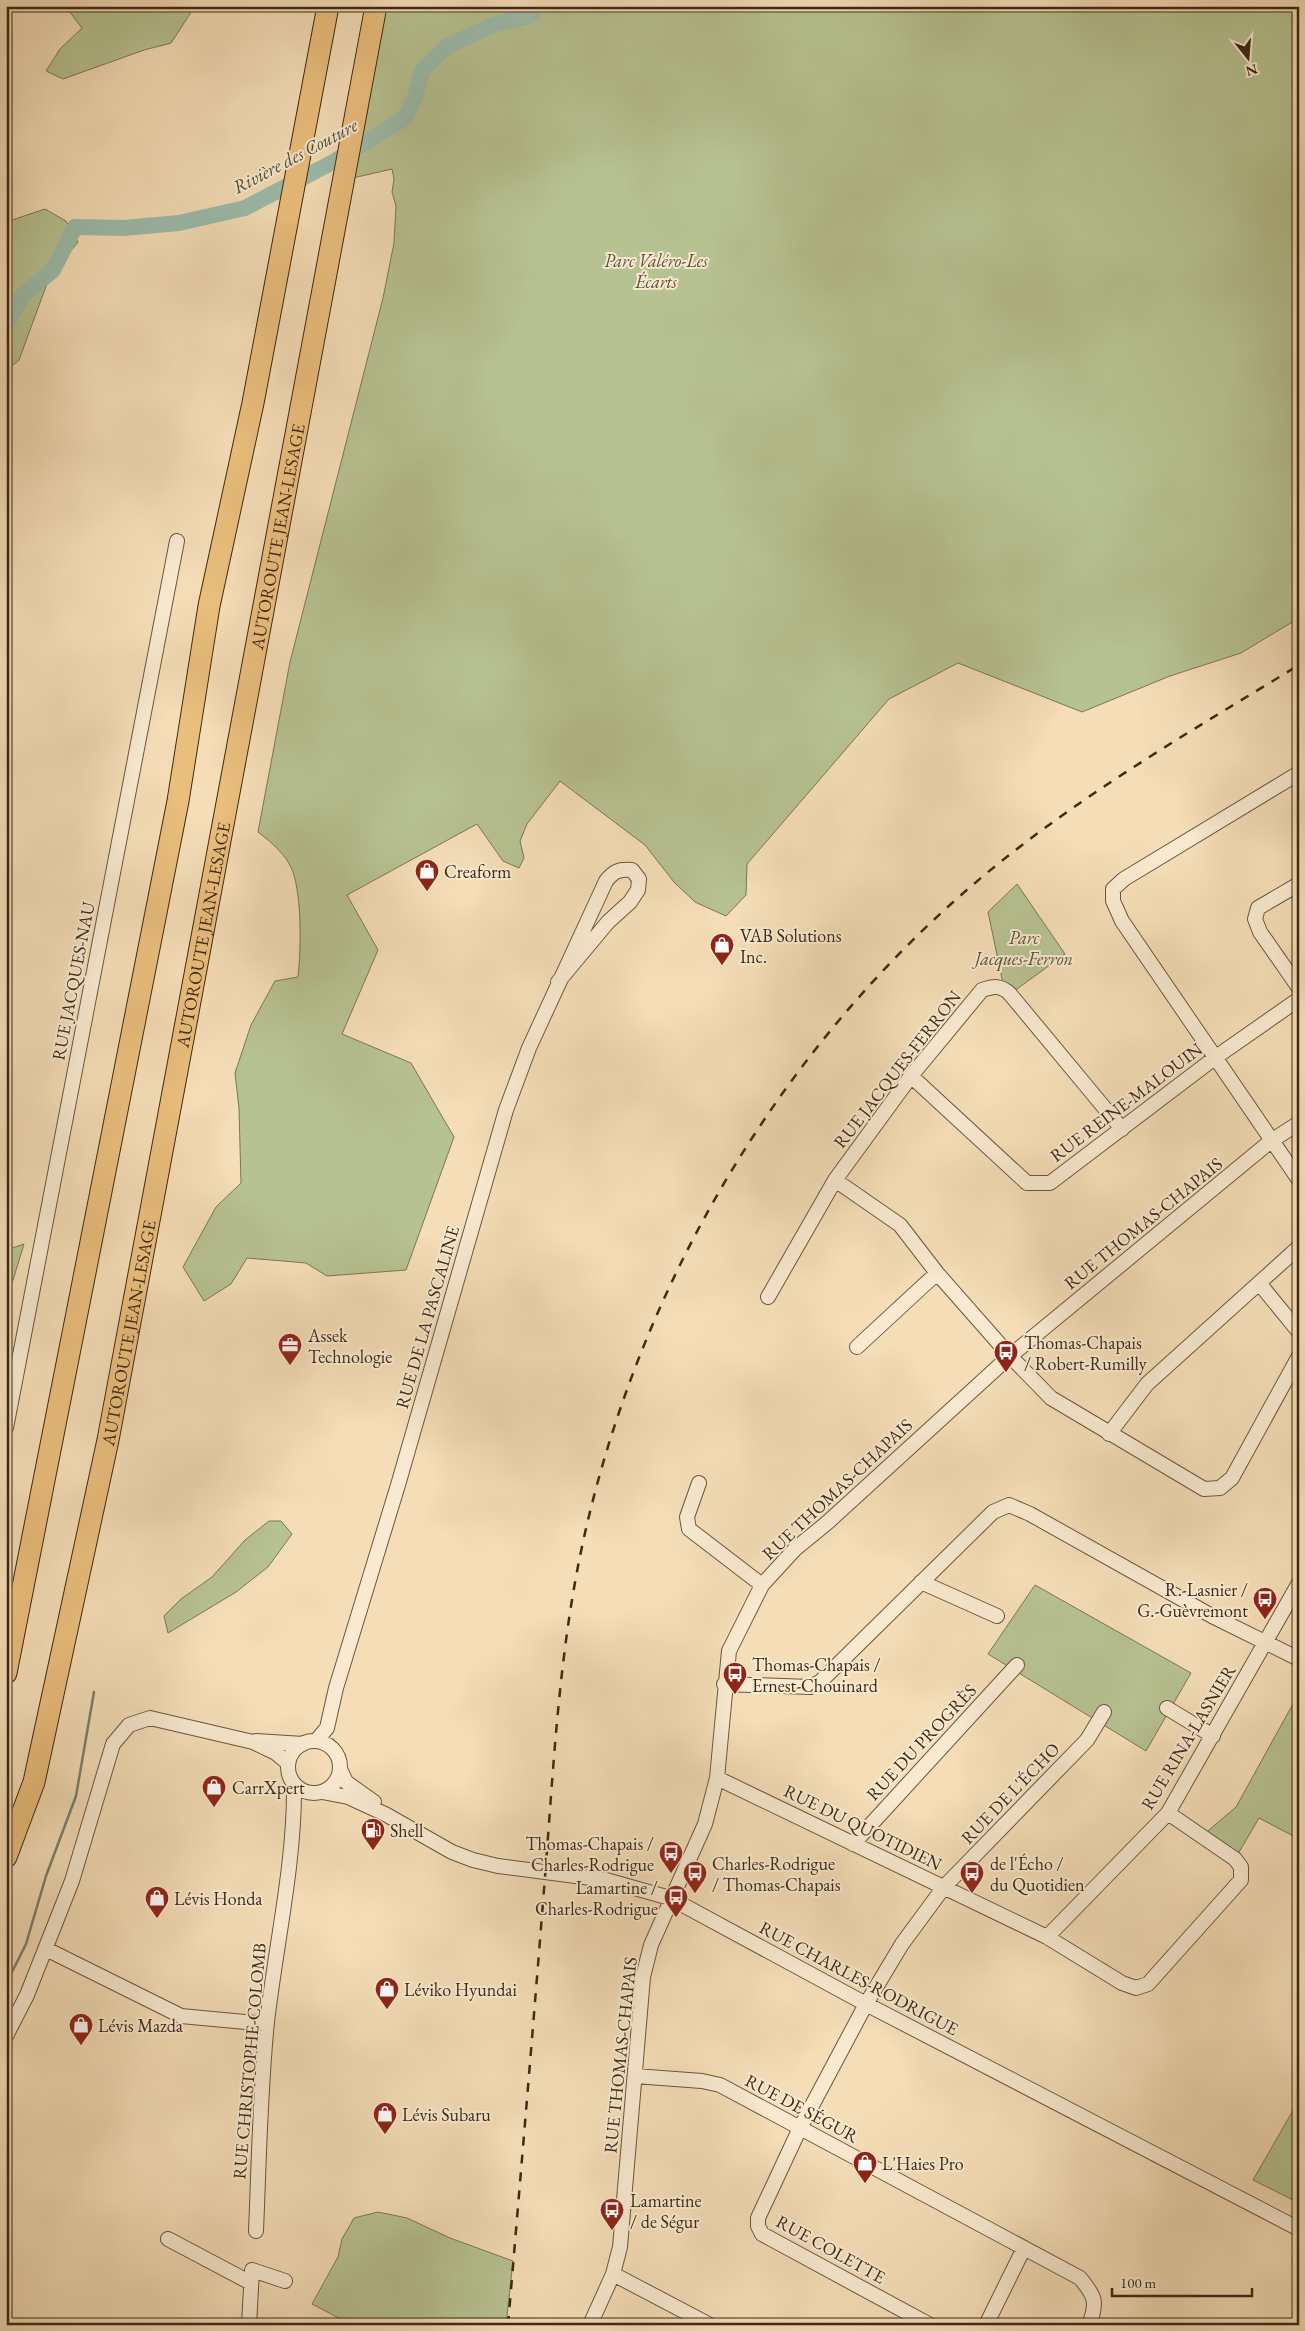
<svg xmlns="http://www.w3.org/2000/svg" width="1305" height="2331" font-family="'EB Garamond',serif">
	<rect width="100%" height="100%" fill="#f4ddb7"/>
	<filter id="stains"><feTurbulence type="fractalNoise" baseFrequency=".004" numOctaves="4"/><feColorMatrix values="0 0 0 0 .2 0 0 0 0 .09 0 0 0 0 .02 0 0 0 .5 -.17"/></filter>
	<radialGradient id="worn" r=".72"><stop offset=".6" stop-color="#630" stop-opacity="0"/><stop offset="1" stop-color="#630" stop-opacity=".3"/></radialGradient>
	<!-- green -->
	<path fill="#b7c292" stroke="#7a7654" d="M61 6H195L171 43 144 50 63 79 46 71 60 49 82 28 69 11Z
		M376 6H1299V618L1241 653 1170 676 1082 712 958 663 889 699 747 864 746 895 726 916 695 902 674 882 645 845 560 781 527 824 520 841 524 858 519 868 503 861 477 824 347 895 378 950 342 1034 411 1063 454 1137 406 1270 327 1276 306 1263 247 1258 231 1284 204 1301 183 1267 216 1207 241 1183 239 1108 235 1073 251 1025 275 981 298 977C301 950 302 899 293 872 287 855 271 842 258 832L290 662 383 298 394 243 396 206 392 192 394 179 392 169 344 180Z
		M45 209 66 221 78 242 49 278 19 360 6 371V222Z
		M1017 884 1065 954 1010 994 1004 988 988 912Z
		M24 1244 6 1303V1250Z
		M269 1521H281L292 1534 268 1567 236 1592 168 1633 164 1616 181 1599 212 1577 245 1540Z
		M1035 1585 1191 1673 1146 1751 988 1654Z
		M1299 1693V1839L1259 1818 1235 1859 1202 1836 1236 1807Z
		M1299 2100V2203L1253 2180Z
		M378 2212 407 2218 450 2238 513 2261 506 2325H352L312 2304 338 2257 342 2239 354 2218Z"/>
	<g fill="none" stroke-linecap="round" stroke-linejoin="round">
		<!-- stream -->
		<path stroke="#768170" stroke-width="2.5" d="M6 1984 26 1944 46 1876 76 1796 94 1692"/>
		<!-- river -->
		<path stroke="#9cbcac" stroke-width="16" d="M6 324 23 295 53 270 75 227 124 228 179 223 245 208 335 161 405 118 415 97 422 71 447 46 496 24 532 15 535 6"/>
		<defs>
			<path id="minor" d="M1299 773 1124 879 1113 889V901L1122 921 1299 1180
				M1299 884 1258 908 1255 919 1260 932 1299 988
				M911 1076 1027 1183H1050L1216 1057 1299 999
				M835 1180 900 1225 937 1273 1010 1356 1051 1398 1204 1489 1220 1488 1232 1478 1299 1356
				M1259 1283 1299 1332
				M768 1297 835 1180 911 1076 982 990C994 986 1001 985 1010 994L1122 1129
				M857 1347 937 1273
				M6 1428 177 541
				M1109 1434 1147 1384 1299 1247
				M699 1483 687 1517 689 1529 762 1585
				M921 1582 997 1616
				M724 1684 810 1687 820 1682 993 1512 1009 1505 1030 1514 1212 1616 1299 1659
				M1167 1708 1213 1736
				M288 1767a26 26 0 1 1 52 0a26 26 0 1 1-52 0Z
				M256 1741 303 1744
				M316 1741 327 1728 336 1688 398 1485 506 1110 529 1048 606 881C614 871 619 869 632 870L639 879 638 890 630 902 608 922 558 982
				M340 1769 346 1782 374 1802
				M717 1778 1047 1937 1122 1983 1136 1988 1148 1984 1241 1880V1867L1235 1859 1168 1813
				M322 1792 348 1797 385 1814 452 1852 473 1860 498 1866 606 1880 670 1898 866 2004 1299 2229
				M853 1844 1017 1665
				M1047 1937 1168 1813 1299 1583
				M46 1949 181 2016 267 2024
				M6 2036 27 1995 72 1881 113 1744 129 1725 150 1718 253 1742 276 1753 288 1763
				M635 2076 702 2081 720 2085 1080 2278C1095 2296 1098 2302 1089 2325
				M256 2231C259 2161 260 2091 267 2022 276 1944 295 1862 294 1784
				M168 2239 251 2283
				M613 2274 710 2325
				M249 2325 252 2270 285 2281
				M590 2325 613 2274 620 2247 643 1977 651 1945 705 1824 717 1778 729 1651 762 1585 795 1549 828 1522 1010 1356 1271 1141 1299 1123
				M930 2325 762 2234 758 2226V2218L800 2128 866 2004 902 1944 944 1887 1087 1740 1104 1712
				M986 2325 1024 2248"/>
			<g id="highway">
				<path d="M6 1673 178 801 209 606 253 403 328 6"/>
				<path id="s1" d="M6 1857 34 1782 108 1440 376 6"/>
			</g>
		</defs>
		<!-- minor casing -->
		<use href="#minor" stroke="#6a563e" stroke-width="16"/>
		<!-- highway casing -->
		<use href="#highway" stroke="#3c2916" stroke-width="23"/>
		<!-- minor -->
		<use href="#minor" stroke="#f8e9d0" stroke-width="14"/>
		<!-- highway -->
		<use href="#highway" stroke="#eabe7c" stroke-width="21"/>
		<!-- rail -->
		<path stroke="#3c2916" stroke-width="2.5" stroke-dasharray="9 9" stroke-linecap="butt" d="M508 2325C521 2171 534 2018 546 1864 554 1757 560 1647 583 1542 636 1299 766 1071 951 904 1056 809 1178 739 1299 665"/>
	</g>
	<!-- icons -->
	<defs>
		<symbol id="shop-pin" viewBox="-11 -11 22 30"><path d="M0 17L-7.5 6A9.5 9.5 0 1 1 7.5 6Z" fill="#8f2418" stroke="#f8e9d0"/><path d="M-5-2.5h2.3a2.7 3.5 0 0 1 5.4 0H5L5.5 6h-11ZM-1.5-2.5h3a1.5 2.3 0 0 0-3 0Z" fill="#fff"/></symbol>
		<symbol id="office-pin" viewBox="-11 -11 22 30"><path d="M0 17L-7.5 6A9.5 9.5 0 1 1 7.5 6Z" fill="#8f2418" stroke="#f8e9d0"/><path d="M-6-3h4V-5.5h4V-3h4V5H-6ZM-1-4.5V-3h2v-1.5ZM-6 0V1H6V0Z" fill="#fff"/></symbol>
		<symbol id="bus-pin" viewBox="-11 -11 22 30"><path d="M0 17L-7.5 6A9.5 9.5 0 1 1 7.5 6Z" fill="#8f2418" stroke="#f8e9d0"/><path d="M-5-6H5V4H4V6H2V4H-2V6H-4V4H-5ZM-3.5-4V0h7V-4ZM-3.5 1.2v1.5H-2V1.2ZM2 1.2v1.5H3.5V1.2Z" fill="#fff"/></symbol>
		<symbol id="fuel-pin" viewBox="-11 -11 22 30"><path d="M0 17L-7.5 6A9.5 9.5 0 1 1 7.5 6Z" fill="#8f2418" stroke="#f8e9d0"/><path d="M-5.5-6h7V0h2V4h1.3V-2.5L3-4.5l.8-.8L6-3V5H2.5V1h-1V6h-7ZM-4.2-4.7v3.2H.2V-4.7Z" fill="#fff"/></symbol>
	</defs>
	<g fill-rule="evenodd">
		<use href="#shop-pin" x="413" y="857" width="28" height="38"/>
		<use href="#shop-pin" x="708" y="931" width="28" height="38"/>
		<use href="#office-pin" x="276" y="1331" width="28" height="38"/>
		<use href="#bus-pin" x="992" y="1338" width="28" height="38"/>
		<use href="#bus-pin" x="1251" y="1585" width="28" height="38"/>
		<use href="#bus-pin" x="721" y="1660" width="28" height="38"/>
		<use href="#shop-pin" x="200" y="1773" width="28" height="38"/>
		<use href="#fuel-pin" x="359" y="1816" width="28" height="38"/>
		<use href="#bus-pin" x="657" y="1839" width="28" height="38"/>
		<use href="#bus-pin" x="681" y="1859" width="28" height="38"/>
		<use href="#bus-pin" x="958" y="1859" width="28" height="38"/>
		<use href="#bus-pin" x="662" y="1883" width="28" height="38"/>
		<use href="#shop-pin" x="143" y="1884" width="28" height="38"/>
		<use href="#shop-pin" x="373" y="1975" width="28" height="38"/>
		<use href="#shop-pin" x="67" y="2011" width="28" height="38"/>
		<use href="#shop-pin" x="371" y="2100" width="28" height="38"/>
		<use href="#shop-pin" x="851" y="2149" width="28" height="38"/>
		<use href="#bus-pin" x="598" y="2196" width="28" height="38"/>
	</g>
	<g text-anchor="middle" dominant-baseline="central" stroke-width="4" stroke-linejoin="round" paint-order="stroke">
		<!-- park labels -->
		<g font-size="18" font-style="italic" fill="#5b4f35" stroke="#f8e9d0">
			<text x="656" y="260">Parc Valéro-Les<tspan x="656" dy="21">Écarts</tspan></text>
			<text x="1024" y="937">Parc<tspan x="1024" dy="21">Jacques-Ferron</tspan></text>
		</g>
		<!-- street labels -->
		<g font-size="18" fill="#3c2916" stroke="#f8e9d0">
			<text stroke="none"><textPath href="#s1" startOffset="1349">AUTOROUTE JEAN-LESAGE</textPath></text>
			<text stroke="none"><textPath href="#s1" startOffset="944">AUTOROUTE JEAN-LESAGE</textPath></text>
			<text transform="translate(73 981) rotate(-79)">RUE JACQUES-NAU</text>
			<text transform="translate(897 1069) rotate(-52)">RUE JACQUES-FERRON</text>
			<text transform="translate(1126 1102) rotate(-37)">RUE REINE-MALOUIN</text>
			<text transform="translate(1143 1223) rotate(-39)">RUE THOMAS-CHAPAIS</text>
			<text transform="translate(427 1317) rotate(-74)">RUE DE LA PASCALINE</text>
			<text stroke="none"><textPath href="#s1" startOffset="539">AUTOROUTE JEAN-LESAGE</textPath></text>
			<text transform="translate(837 1489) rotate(-43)">RUE THOMAS-CHAPAIS</text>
			<text transform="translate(1188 1737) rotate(-59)">RUE RINA-LASNIER</text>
			<text transform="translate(921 1742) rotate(-47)">RUE DU PROGRÈS</text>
			<text transform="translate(1010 1793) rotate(-46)">RUE DE L'ÉCHO</text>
			<text transform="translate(863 1827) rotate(26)">RUE DU QUOTIDIEN</text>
			<text transform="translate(859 1978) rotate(28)">RUE CHARLES-RODRIGUE</text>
			<text transform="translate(620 2055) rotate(-84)">RUE THOMAS-CHAPAIS</text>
			<text transform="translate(249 2061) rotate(-85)">RUE CHRISTOPHE-COLOMB</text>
			<text transform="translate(802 2108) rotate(28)">RUE DE SÉGUR</text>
			<text transform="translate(831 2249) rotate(29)">RUE COLETTE</text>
		</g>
		<!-- poi labels -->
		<g font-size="18" fill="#3c2916" stroke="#f8e9d0" text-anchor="start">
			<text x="444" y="871">Creaform</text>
			<text x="740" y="935">VAB Solutions<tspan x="740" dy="21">Inc.</tspan></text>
			<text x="308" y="1335">Assek<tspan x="308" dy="21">Technologie</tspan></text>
			<text x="1024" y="1342">Thomas-Chapais<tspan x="1024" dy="21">/ Robert-Rumilly</tspan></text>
			<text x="1248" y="1589" text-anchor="end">R.-Lasnier /<tspan x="1248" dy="21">G.-Guèvremont</tspan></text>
			<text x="752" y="1664">Thomas-Chapais /<tspan x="752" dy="21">Ernest-Chouinard</tspan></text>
			<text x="232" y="1787">CarrXpert</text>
			<text x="390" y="1830">Shell</text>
			<text x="654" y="1843" text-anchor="end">Thomas-Chapais /<tspan x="654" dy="21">Charles-Rodrigue</tspan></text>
			<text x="712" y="1863">Charles-Rodrigue<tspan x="712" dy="21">/ Thomas-Chapais</tspan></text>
			<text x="990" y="1863">de l'Écho /<tspan x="990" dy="21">du Quotidien</tspan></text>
			<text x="658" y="1887" text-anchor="end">Lamartine /<tspan x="658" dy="21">Charles-Rodrigue</tspan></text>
			<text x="174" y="1898">Lévis Honda</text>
			<text x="404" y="1989">Léviko Hyundai</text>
			<text x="98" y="2025">Lévis Mazda</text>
			<text x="402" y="2114">Lévis Subaru</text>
			<text x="882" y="2163">L'Haies Pro</text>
			<text x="630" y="2200">Lamartine<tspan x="630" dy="21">/ de Ségur</tspan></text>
		</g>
		<!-- water labels -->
		<g font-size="19" font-style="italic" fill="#544e3c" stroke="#f8e9d0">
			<text transform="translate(295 156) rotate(-28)">Rivière des Couture</text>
		</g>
	</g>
	<!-- margin -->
	<rect width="1305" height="2331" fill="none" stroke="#f4ddb7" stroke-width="25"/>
	<rect x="8" y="8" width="1290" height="2316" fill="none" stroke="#3c2916" stroke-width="2.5"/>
	<rect x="12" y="12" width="1280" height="2306" fill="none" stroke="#3c2916"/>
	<!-- north arrow -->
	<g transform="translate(1248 58) rotate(163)" stroke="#f8e9d0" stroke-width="4" paint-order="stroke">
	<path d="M0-4L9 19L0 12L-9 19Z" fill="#3c2916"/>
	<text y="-8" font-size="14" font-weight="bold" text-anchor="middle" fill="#3c2916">N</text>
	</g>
	<!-- scale -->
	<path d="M1112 2288v8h140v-8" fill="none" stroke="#3c2916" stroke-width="2.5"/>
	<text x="1120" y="2288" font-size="15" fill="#3c2916" stroke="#f8e9d0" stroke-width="4" paint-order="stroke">100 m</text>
	<rect width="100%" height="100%" filter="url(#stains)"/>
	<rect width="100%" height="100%" fill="url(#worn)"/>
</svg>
